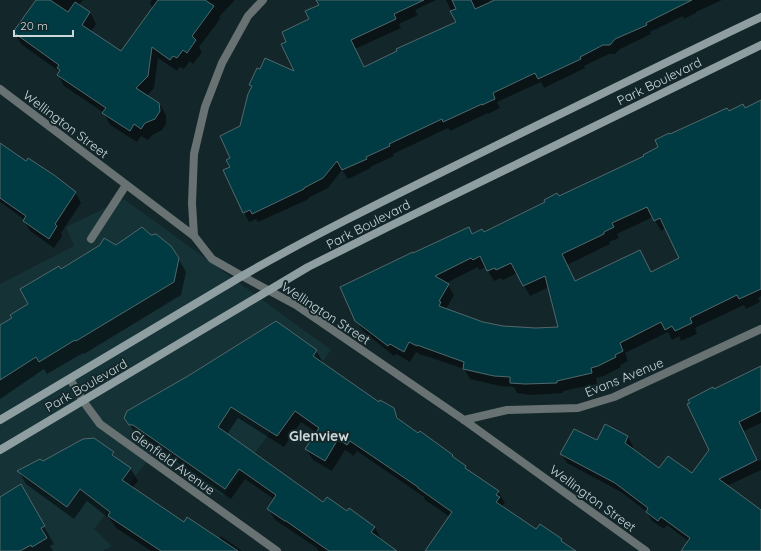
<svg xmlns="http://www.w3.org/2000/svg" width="761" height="551" font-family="Quicksand,sans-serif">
	<rect width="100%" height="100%" fill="#13272b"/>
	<!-- built -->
	<path fill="#153237" d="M124 199 331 350 223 496 156 450 94 529 112 546 103 551H0V284L74 246 66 227Z"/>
	<!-- shadow -->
	<path fill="#0007" fill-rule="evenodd" d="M37 0H83L79 5 90 12 96 24 88 36 121 53 153 9 150 3 152 0H235L219 17 220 19 199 47 202 52 193 64 190 61 184 69 180 67 177 71 158 58 154 88 147 96 159 103 166 115V124L162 130 152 135 148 140 141 136 137 142 110 125 104 113 64 86 58 75 60 72 21 44 14 32Z
		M317 0H436L415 10 418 15 399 24 401 28 355 49 364 68 457 23 446 0H489L491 3 497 0H722L696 12V13L684 19 683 16 650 32 651 34 620 49 615 54H609L584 66 585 68 544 88 541 82 497 102 500 108 488 114V113L450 131 448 128 393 154 394 156 370 167 371 168 348 179 342 170 328 188 308 198 309 199 258 222 256 219 249 222 244 212 231 168V158L252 89 250 85 296 73 287 42 311 20 320 6Z
		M761 101V296L758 298 760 302 746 309 744 305 695 328 697 334 681 341 679 336 672 340 668 332 625 353 628 361 620 365 621 367 604 376 596 378 597 384 563 391V393L531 395 517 393 514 387 500 386 470 379 464 369 423 355V356L416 352 410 362 396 354 394 356 363 331 356 320 472 235 483 233 645 157 660 148 670 135 729 112 745 109ZM653 217 661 231 666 228 681 259 651 273 575 282 567 265 610 244 609 242 619 238 617 234ZM478 267 479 270 486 267 494 281 501 278 503 280 517 273 530 296 549 287 560 328 536 329 503 327 482 323 446 309 454 295 448 285 446 283Z
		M0 144 26 162 53 176 76 193 81 203 61 233 62 236 54 248 30 231 24 221 25 220 0 202Z
		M116 246 178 258 186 272 181 295 84 354 83 353 47 374 44 369 0 399V326L13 318 29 304 60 270Z
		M316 351 323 362 322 363 379 403 393 409 400 421 452 455 455 459 465 467 468 471 498 491 505 503 503 505 506 510 536 531 561 540 563 544 574 551H424L427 548 428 549 450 517 425 500 424 497 357 451 354 456 345 450 332 471 313 460 306 449 317 433 301 422 284 447 238 418 227 434 324 503 347 512 375 527 381 539 380 540 396 551H318L317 548 275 520 268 509 274 499 245 479 231 499 140 437 137 436 125 418Z
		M761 367V423L744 431 758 461 761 460V470L727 486 761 511V551H701L667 525 664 529 652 521 646 511 621 492 567 463 561 454 597 441 628 437 633 446 632 449 659 469 692 475 710 450 714 391Z
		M113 453 116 459 131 469 138 481 132 488 184 523 219 540 221 536 242 551H151L116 528 110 519 87 501 74 519 26 484 19 472 43 462Z
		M20 486 54 544 50 546 53 551H0V498Z"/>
	<!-- building -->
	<path fill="#003b43" stroke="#52686b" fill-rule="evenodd" d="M36 0H50L68 12 75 2 90 12 82 25 121 51 158 0H205L214 6 192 36 196 40 187 53 183 50 177 58 173 56 170 60 152 47 148 76 136 88 159 103 160 111 155 119 145 123 141 129 134 124 130 131 102 113 106 108 57 75 60 70 57 68 59 65 13 32Z
		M316 0H424L394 14 396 19 351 40 364 67 397 51 396 49 456 22 450 11 456 9 452 0H471L475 9 495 0H692L646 23 647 25 615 39 610 45H603L580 57 581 59 538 79 535 73 493 93 495 99 482 105V104L443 122 442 119 389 144 390 146 366 157 367 159 342 170 337 161 323 178 304 188V189L252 214 250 210 243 213 223 170 230 167 226 160 230 158 220 136 240 126 248 94 252 86 249 85 257 68 260 69 265 58 294 71 281 44 286 42 282 32 309 19 305 11 319 5Z
		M761 100V289L739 299 737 295 690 318 692 323 675 331 672 326 665 330 661 322 620 343 623 351 615 355 616 357 598 366 591 368 592 373 557 381V383L525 384 510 383V377L494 376 463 369 464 362 417 345V346L409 342 404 352 390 344 388 346 355 321 340 287 413 252V253L469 227 472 234 482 229 484 232 545 202 544 200 557 193 559 196 644 156 643 155 658 147 655 140 669 133 670 134 727 108 729 111 743 104 745 108ZM647 207 654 221 660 218 679 258 651 272 640 250 575 281 562 254 604 234V232L614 227 612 223ZM480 256 487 271 495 268 496 270 511 263 523 286 545 276 558 327 536 328 503 326 483 322 439 306 441 302 439 301 449 284 435 276 471 258 473 260Z
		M0 143 26 161 28 158 54 175 76 192 55 224 57 226 49 239 23 221 26 216 0 198Z
		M142 227 151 235 156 234 171 246 179 258 174 282 76 341 75 340 39 362 36 357 0 380V325L12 318 10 315 28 304 20 289 59 266 61 269 100 245 104 238 116 245Z
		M276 321 317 350 313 356 379 402 380 400 394 408 397 418 418 433 420 431 453 455 452 456 466 466 465 468 499 491 496 495 500 497 496 502 536 529 540 524 562 539 561 541 576 551H425L452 512 418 488V487L350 441 347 445 338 439 325 461 305 449 319 428 295 411 277 436 231 407 218 427 323 502 327 497 347 511 349 508 375 527 371 532 397 551H329L286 521H285L267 509 276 495 239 469 225 489 133 425H129L124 418 127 411 188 376Z
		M761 366V411L739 422 757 460 719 479 761 510V551H681L690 538 661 517 658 521 646 512 648 508 615 483 560 454 574 429 597 440 605 424 628 436 625 443 659 468 668 456 692 473 709 450 687 404 690 403 688 400 713 387 714 389Z
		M94 438 114 452 112 455 131 468 122 480 184 522 187 517 238 551H161L108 516 110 512 80 489 67 507 17 471 40 459 43 461 83 439Z
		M21 484 45 526 41 528 47 538 32 547 31 545 20 551H0V497Z"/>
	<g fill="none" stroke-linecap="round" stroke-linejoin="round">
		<!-- lane -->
		<path stroke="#687273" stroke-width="8" d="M91 239 126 185"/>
		<!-- street -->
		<path stroke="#687273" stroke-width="8" d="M0 89 194 236 212 259 242 276 296 305 464 420 646 551
			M194 236 192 203 194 154 205 107 222 63 248 16 263 0
			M70 379 83 401 100 424 277 551
			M464 420 507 410 578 408 614 397 761 329"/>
		<!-- secondary -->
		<path stroke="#8e9ea1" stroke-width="8" d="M0 420 242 276C324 229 410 188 495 146 583 103 672 59 761 17
			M0 450 308 267 390 226 761 45"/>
	</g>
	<g text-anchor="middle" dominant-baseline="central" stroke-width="4" stroke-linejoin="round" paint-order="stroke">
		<!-- street labels -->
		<g font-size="13" fill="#cbd7d9" stroke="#13272b">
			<text transform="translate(659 81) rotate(-26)">Park Boulevard</text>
			<text transform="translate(66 124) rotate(37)">Wellington Street</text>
			<text transform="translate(368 224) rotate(-27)">Park Boulevard</text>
			<text transform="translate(326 313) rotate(33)">Wellington Street</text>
			<text transform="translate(624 377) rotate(-22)">Evans Avenue</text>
			<text transform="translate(86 385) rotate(-30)">Park Boulevard</text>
			<text transform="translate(173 462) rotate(36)">Glenfield Avenue</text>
			<text transform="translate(593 498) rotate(36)">Wellington Street</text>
		</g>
		<!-- neighbourhood labels -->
		<g font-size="14" font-weight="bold" fill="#cbd7d9" stroke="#13272b">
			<text x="319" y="436">Glenview</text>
		</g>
	</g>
	<!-- scale -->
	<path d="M14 30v6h59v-6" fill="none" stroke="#cbd7d9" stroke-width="2"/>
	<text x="20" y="30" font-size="12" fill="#cbd7d9" stroke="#13272b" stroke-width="3" paint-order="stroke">20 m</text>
</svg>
